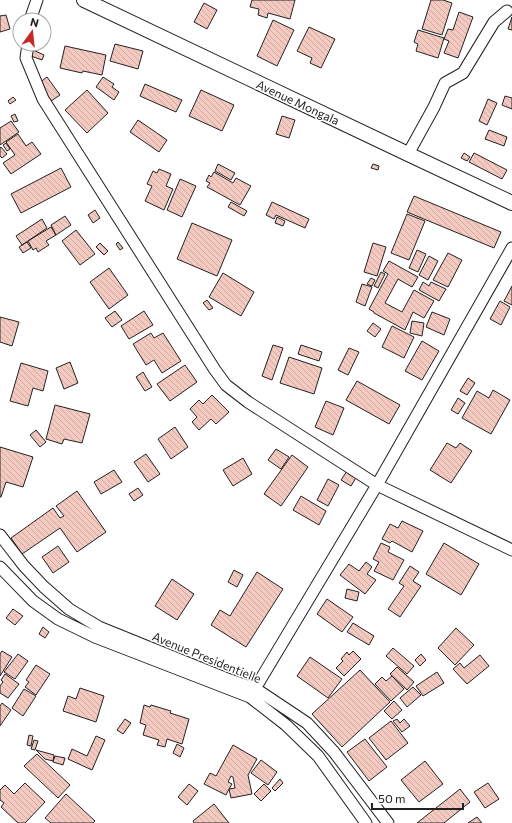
<svg xmlns="http://www.w3.org/2000/svg" width="512" height="823" font-family="Commissioner,sans-serif">
	<defs>
		<pattern id="building-back-hatch" width="6" height="6" patternUnits="userSpaceOnUse"><rect width="6" height="6" fill="#f3c9c0"/><path d="M-1 5l2 2M0 0l6 6M5-1l2 2" fill="none" stroke="#d0aca5"/></pattern>
	</defs>
	<rect width="100%" height="100%" fill="#fff"/>
	<!-- building -->
	<path fill="url(#building-back-hatch)" stroke="#222" fill-rule="evenodd" d="M252 0H295L290 19 268 13 267 18 258 15 259 9 250 7Z
		M431 0H443L452 3 442 35 422 29Z
		M204 3 217 10 207 29 194 22Z
		M459 12 473 17 458 58 444 53 449 41 444 39 448 29 453 30Z
		M6 15 10 29 0 32V16Z
		M512 17V30L508 29Z
		M273 20 294 30 277 66 257 56Z
		M309 27 335 39 321 68 310 63 312 58 297 51Z
		M418 30 444 38 438 58 416 51 418 44 414 42Z
		M115 44 143 51 138 69 110 61Z
		M65 46 106 55 102 75 83 71 82 73 60 68Z
		M33 50 44 55 42 60 31 56Z
		M47 77 60 95 51 101 39 83Z
		M103 77 114 84 112 87 119 92 114 100 96 87Z
		M145 84 182 100 176 112 140 96Z
		M87 90 108 113 87 133 65 110Z
		M201 90 234 105 222 131 189 116Z
		M505 96 512 98V109L502 105Z
		M13 97 16 100 10 104 8 101Z
		M488 99 497 103 487 125 479 121Z
		M15 114 18 121 14 122 11 116Z
		M282 116 295 120 289 138 276 134Z
		M138 120 167 140 159 152 130 132Z
		M11 121 19 132 0 145V128Z
		M489 130 507 137 504 146 485 139Z
		M18 134 26 146 32 142 41 154 11 174 3 163 15 155 6 142Z
		M6 143 10 149 7 151 3 145Z
		M1 147 7 154 2 158 0 156V148Z
		M464 153 470 157 467 161 461 158Z
		M474 153 507 170 502 179 469 162Z
		M218 164 235 173 231 180 215 171Z
		M373 164 379 166 378 170 371 168Z
		M61 168 71 187 21 213 11 194Z
		M159 169 171 174 166 186 173 189 164 210 145 201 152 186 147 184 153 171 157 173Z
		M214 172 233 183 236 178 251 186 240 205 207 187 210 183 206 181 209 175 211 177Z
		M180 179 196 186 182 217 167 210Z
		M414 196 501 232 494 248 407 212Z
		M231 202 247 211 244 216 228 207Z
		M272 202 309 219 305 228 276 215 274 219 266 215Z
		M95 210 100 218 93 223 88 215Z
		M407 214 425 221 409 260 391 253Z
		M65 216 71 225 56 235 51 225Z
		M277 217 285 221 283 226 275 223Z
		M42 219 47 228 22 245 16 236Z
		M192 223 232 240 217 276 177 259Z
		M51 227 56 235 46 241 49 245 38 252 36 248 33 250 28 241Z
		M76 230 95 254 80 265 62 241Z
		M27 242 31 248 23 253 19 247Z
		M118 242 123 248 120 250 116 244Z
		M100 243 108 251 104 255 96 247Z
		M373 243 386 247 377 276 364 272Z
		M417 250 426 254 418 272 409 268Z
		M448 253 462 260 448 287 433 280Z
		M429 256 438 261 428 280 419 275Z
		M389 261 418 277 412 287 398 279 385 303 402 312 414 290 434 301 424 318 413 312 405 330 374 313V312L369 309 388 274 383 271Z
		M109 268 128 295 109 309 90 282Z
		M381 272 385 274 378 288 374 286Z
		M223 273 254 292 241 316 209 297Z
		M371 278 375 280 372 286 367 284Z
		M423 282 429 286 431 282 446 289 439 301 419 290Z
		M362 284 372 287 365 306 356 302Z
		M512 286V305L504 301Z
		M207 300 213 308 209 310 203 303Z
		M500 301 510 307 501 325 490 319Z
		M115 311 122 320 112 327 105 318Z
		M144 311 153 325 129 339 121 326Z
		M432 312 450 319 444 335 426 327Z
		M0 317 19 322 12 346 0 342Z
		M412 321 424 323 422 336 410 333Z
		M373 323 381 329 375 337 367 331Z
		M392 326 414 337 404 358 382 347Z
		M151 333 154 338 163 333 181 361 162 373 154 360 146 365 133 344Z
		M422 341 439 351 422 380 405 371Z
		M273 345 283 348 272 380 262 376Z
		M301 345 322 352 319 361 298 354Z
		M349 348 359 352 348 375 338 370Z
		M289 357 322 368 314 394 280 383Z
		M70 362 78 383 64 389 56 368Z
		M21 363 48 371 43 391 33 388 28 406 10 401Z
		M185 365 197 382 170 401 157 384Z
		M143 372 152 387 145 391 136 377Z
		M468 378 475 383 467 395 460 391Z
		M357 381 400 405 389 424 346 400Z
		M493 390 510 400 491 434 462 418 477 391 489 398Z
		M212 395 229 412 216 424 211 419 199 430 192 422 197 417 190 409 199 400 203 404Z
		M458 398 465 403 458 414 451 410Z
		M326 401 344 408 333 435 315 427Z
		M55 405 90 414 82 443 64 439 62 444 46 439Z
		M175 427 188 447 171 459 158 439Z
		M36 430 46 442 40 447 30 435Z
		M447 443 456 448 460 443 472 451 451 483 430 470Z
		M0 447 33 457 23 487 6 482 1 497H0Z
		M276 449 289 457 281 469 268 460Z
		M146 454 160 474 148 482 134 462Z
		M292 455 308 467 281 506 264 494Z
		M243 458 252 474 233 486 223 470Z
		M114 470 122 482 101 494 94 482Z
		M347 471 357 476 351 486 341 480Z
		M328 479 339 485 328 506 317 500Z
		M138 488 143 495 134 501 129 494Z
		M77 491 106 532 77 552 60 528 22 554 11 538 53 508 60 518 64 516 56 506Z
		M301 496 326 511 319 525 293 510Z
		M402 521 423 531 412 552 392 541 390 543 382 539 390 524 398 528Z
		M381 543 390 547 388 552 404 560 393 580 374 571 379 562 373 559Z
		M444 543 479 564 461 595 426 574Z
		M58 546 69 562 53 573 42 557Z
		M366 562 372 567 367 574 376 580 365 594 340 575 349 564 359 571Z
		M410 566 419 572 413 581 421 586 400 617 388 609 404 586 399 583Z
		M234 570 243 575 237 587 228 582Z
		M257 572 283 589 246 647 211 625 220 610 230 616Z
		M172 579 194 594 177 620 155 606Z
		M347 589 359 592 357 601 345 598Z
		M327 599 353 617 342 632 317 614Z
		M13 609 23 616 15 625 6 618Z
		M353 623 374 636 369 645 347 632Z
		M43 627 49 632 45 638 39 634Z
		M456 628 474 645 455 665 438 648Z
		M393 648 414 666 407 674 386 656Z
		M2 651 12 657 0 676V654Z
		M353 651 361 659 344 676 336 668 343 661 341 659 347 652 349 655Z
		M18 654 28 661 15 679 4 672Z
		M421 654 426 660 420 666 415 660Z
		M480 655 489 666 467 684 453 669 460 663 464 668Z
		M310 657 342 679 328 698 297 676Z
		M36 665 50 674 36 695 25 687 29 682 26 680Z
		M397 667 414 682 407 690 390 674Z
		M360 670 390 702 342 747 312 714Z
		M437 672 444 683 423 696 416 686Z
		M5 674 19 684 8 698 0 693V686L3 682 1 680Z
		M392 676 404 689 391 701 375 684 382 677 386 681Z
		M413 687 421 695 407 707 400 698Z
		M80 688 104 696 96 722 63 711 68 696 76 699Z
		M24 689 36 696 23 716 12 708Z
		M394 701 402 710 392 719 384 711Z
		M2 703 11 710 0 726V706Z
		M144 705 150 707 151 705 171 711 170 713 189 719 182 744 167 739 165 747 157 745 159 740 143 735 146 725 140 723Z
		M125 719 131 723 123 734 117 730Z
		M397 719 400 723 404 719 410 726 402 732 393 721Z
		M391 721 408 743 386 760 369 738Z
		M29 735 33 736 31 746 27 745Z
		M96 736 105 740 92 770 68 759 72 749 87 756Z
		M365 739 387 767 369 781 347 752Z
		M34 740 38 741 35 750 31 749Z
		M177 744 184 748 180 757 173 753Z
		M233 745 257 759 248 775 252 794 231 798 229 789 226 795 204 784 210 773 216 776ZM231 776 233 777 235 788 229 789 232 784 228 782Z
		M36 750 54 755 53 761 45 759Z
		M37 754 70 785 58 798 24 766Z
		M55 756 65 758 63 765 53 762Z
		M261 760 277 772 268 785 251 773Z
		M425 761 443 784 419 802 401 780Z
		M280 779 283 783 275 791 272 788Z
		M25 783 45 802 25 823H18L1 807 4 803 0 800V790L5 785 14 794Z
		M488 783 499 799 485 808 474 792Z
		M189 784 198 791 187 805 178 797Z
		M264 784 271 791 261 801 254 794Z
		M460 789 470 802 444 823H417Z
		M66 794 95 821 93 823H51L45 818Z
		M214 804 229 823H194L193 821Z
		M477 817 482 823H468Z"/>
	<g fill="none" stroke-linecap="round" stroke-linejoin="round">
		<defs>
			<path id="minor" d="M30 20 37 0
				M28 44 26 58 43 99 215 370 226 385 248 402 377 485 512 550
				M408 154 434 107 445 83 463 73 494 22 507 11
				M0 535 24 566 44 587 69 609 99 627 230 680 256 689 307 723 334 752 388 823
				M0 567 33 601 58 619 95 637 250 697 286 725 318 756 366 823
				M250 697 377 485 512 248"/>
			<path id="tertiary" d="M84 0 408 154 512 203"/>
		</defs>
		<!-- minor casing -->
		<use href="#minor" stroke="#222" stroke-width="13"/>
		<!-- tertiary casing -->
		<use href="#tertiary" stroke="#222" stroke-width="16"/>
		<!-- minor -->
		<use href="#minor" stroke="#fff" stroke-width="11"/>
		<!-- tertiary -->
		<use href="#tertiary" stroke="#fff" stroke-width="14"/>
	</g>
	<g text-anchor="middle" dominant-baseline="central" stroke-width="3" stroke-linejoin="round" paint-order="stroke">
		<!-- street labels -->
		<g font-size="12" fill="#222" stroke="#fff">
			<text transform="translate(298 102) rotate(25)">Avenue Mongala</text>
			<text transform="translate(207 657) rotate(22)">Avenue Presidentielle</text>
		</g>
	</g>
	<!-- north arrow -->
	<g transform="translate(32 32) rotate(15)"><circle r="19" fill="#ffffff" stroke="#a7a7a7"/>
	<path d="M0-3L7 15L0 10L-7 15Z" fill="#c62828"/>
	<text y="-6" font-size="11" font-weight="bold" text-anchor="middle" fill="#222222">N</text>
	</g>
	<!-- scale -->
	<path d="M372 803v6h91v-6" fill="none" stroke="#222222" stroke-width="2"/>
	<text x="378" y="803" font-size="12" fill="#222222" stroke="#ffffff" stroke-width="3" paint-order="stroke">50 m</text>
</svg>
